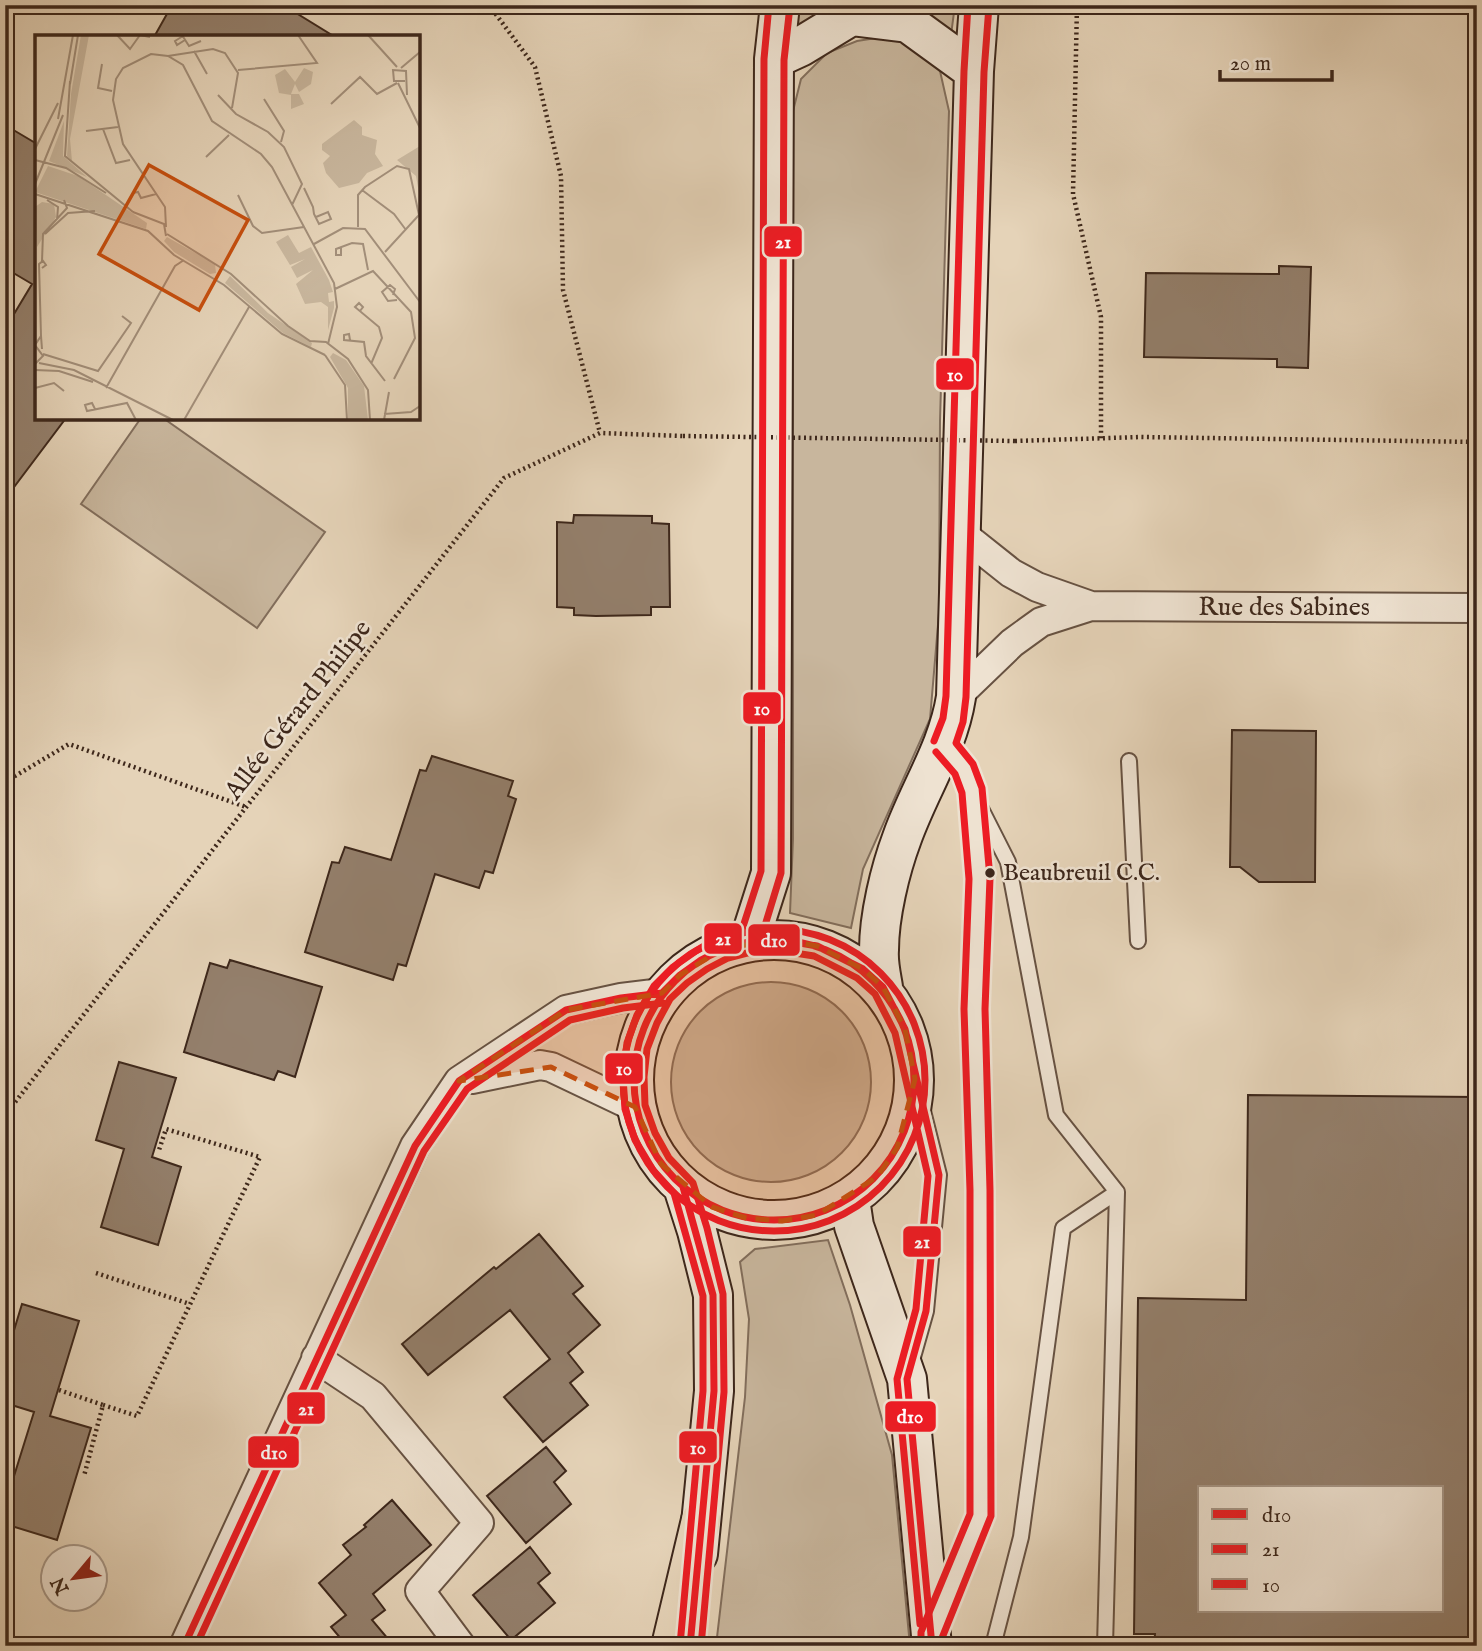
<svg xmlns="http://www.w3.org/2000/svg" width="1482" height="1651" font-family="'IM FELL English',serif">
	<rect width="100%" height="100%" fill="#e5d3b8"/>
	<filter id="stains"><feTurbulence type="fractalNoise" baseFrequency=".00286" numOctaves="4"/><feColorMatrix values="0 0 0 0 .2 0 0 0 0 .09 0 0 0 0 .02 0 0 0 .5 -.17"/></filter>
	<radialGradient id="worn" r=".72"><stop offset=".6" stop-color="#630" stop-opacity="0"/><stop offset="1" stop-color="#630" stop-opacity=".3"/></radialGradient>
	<!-- green -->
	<path fill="#c8b69d" stroke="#826e5c" stroke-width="2" d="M799 5H839L796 27Z
		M898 5H955L951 35Z
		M889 36 917 46 940 71 949 111 940 421 939 613 930 719 863 869 851 928 790 913 793 839V111L801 79 827 53 857 41Z
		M141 418H163L325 532 257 628 81 504Z
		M671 1082a100 100 0 1 1 200 0a100 100 0 1 1-200 0Z
		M828 1240 850 1305 892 1455 910 1646H716L745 1397 749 1319 740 1262 755 1249Z"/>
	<!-- building -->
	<path fill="#94806d" stroke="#3d271b" stroke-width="2" fill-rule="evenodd" d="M172 5H283L335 37H154Z
		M5 125 37 144V418H66L5 499V329L32 284 5 268Z
		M1279 266 1311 267 1308 368 1277 367V359L1144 357 1146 273 1279 274Z
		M574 515 652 516V523L669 524 670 607H651V615L596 616 574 615V608L557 607V522L573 523Z
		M1232 730 1316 731 1315 882H1259L1240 867H1230Z
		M432 756 513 781 508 796 516 799 493 873 485 871 479 888 435 874 406 966 398 964 393 980 305 952 332 862 339 863 345 847 391 860 420 770 426 771Z
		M230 960 322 987 295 1077 278 1071 274 1080 184 1052 210 963 227 968Z
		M119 1062 176 1078 152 1157 181 1167 158 1245 101 1227 124 1149 96 1140Z
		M1248 1095 1477 1097V1646H1154L1155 1634H1134L1138 1298 1246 1300ZM1200 1488H1442V1611H1200Z
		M539 1234 583 1286 573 1294 600 1325 568 1353 583 1372 570 1383 588 1405 543 1442 504 1397 550 1359 510 1310 428 1375 402 1344 494 1267 496 1269Z
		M22 1304 79 1321 50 1416 91 1428 57 1540 5 1524V1505L34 1412 5 1403V1360Z
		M546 1447 566 1471 554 1482 571 1504 526 1543 487 1496Z
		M392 1500 431 1545 373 1594 385 1610 372 1620 394 1646H347L331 1627 346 1615 319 1583 351 1555 343 1545 366 1527 364 1525Z
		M530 1547 550 1573 538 1583 555 1603 511 1640 473 1595Z"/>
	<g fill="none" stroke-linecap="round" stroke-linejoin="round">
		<defs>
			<path id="lane" d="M945 746 964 769 972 791 1008 862 1056 1115 1117 1192 1105 1646
				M1129 761 1138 941
				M911 1364 926 1311 939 1175 915 1079
				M941 1614 981 1516 980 1190 974 1009 980 879 972 800
				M993 1646 1021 1537 1063 1228 1117 1192"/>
			<path id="street" d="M962 534 1011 573 1037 587 1091 606
				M956 697 1012 643 1041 622 1091 606 1477 608
				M472 1079 540 1065 551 1067 635 1107
				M316 1358 373 1396 479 1523 420 1591 461 1646
				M184 1646 415 1146 459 1081 566 1010 621 998 662 993"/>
			<path id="secondary" d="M774 59 800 47 851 16 908 23 974 71
				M634 1080a140 140 0 1 1 280 0a140 140 0 1 1-280 0Z
				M749 942 771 873 774 59 780 5
				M883 987C881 975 878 962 879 950 879 916 890 870 902 838 919 790 948 748 956 697L974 71 979 5
				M683 1187 697 1231 713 1295 714 1391 698 1554
				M850 1199 854 1226 907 1379 932 1646"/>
			<path id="highway" d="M671 1646 701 1520"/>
		</defs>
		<!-- lane casing -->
		<use href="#lane" stroke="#675242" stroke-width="18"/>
		<!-- street casing -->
		<use href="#street" stroke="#675242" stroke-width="32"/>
		<!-- secondary casing -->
		<use href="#secondary" stroke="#3d271b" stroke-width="42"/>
		<!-- highway casing -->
		<use href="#highway" stroke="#3d271b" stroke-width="42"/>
		<!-- path -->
		<path stroke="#3d271b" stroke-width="4.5" stroke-dasharray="2 3.5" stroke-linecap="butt" d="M489 5 535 67 561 176 563 290 600 433
			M1077 5 1073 194 1101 317V439
			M1015 441 1141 437 1477 442
			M5 782 69 744 246 807
			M5 1115 504 478 600 433 683 436
			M96 1273 190 1304
			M59 1390 103 1405 84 1476
			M103 1405 137 1416 260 1157 166 1129 159 1150"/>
		<!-- lane -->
		<use href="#lane" stroke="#eee2d1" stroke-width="14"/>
		<!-- street -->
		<use href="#street" stroke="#eee2d1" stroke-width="28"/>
		<!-- secondary -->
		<use href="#secondary" stroke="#eee2d1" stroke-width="38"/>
		<!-- highway -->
		<use href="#highway" stroke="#e5d3b8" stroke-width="38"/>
		<!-- path-bridge -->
		<path stroke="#3d271b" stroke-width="4.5" stroke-dasharray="2 3.5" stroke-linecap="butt" d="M683 436 1015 441"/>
		<defs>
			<path id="bus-1" d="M634 1080a140 140 0 1 1 280 0a140 140 0 1 1-280 0Z
				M662 993 680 975 701 960 724 948 749 942 783 940 817 946 863 969 883 987 905 1029 939 1175 926 1311 907 1379 932 1646
				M683 1187 713 1295 714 1391 690 1646
				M184 1646 415 1146 459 1081 566 1010 621 998 662 993"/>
			<path id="bus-2" d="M623 1080a151 151 0 1 1 302 0a151 151 0 1 1-302 0Z
				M759 945 781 873 784 60 790 6
				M942 1645V1638L991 1516 990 1190 985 1009 990 878 982 788 973 764 956 743 963 722 966 697 984 72 989 6
				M196 1646 424 1151 467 1089 570 1020 623 1008 663 1003
				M701 1646 724 1392 723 1294 707 1228 693 1183 669 1158 655 1133 645 1105 644 1077 647 1049 657 1023 670 999 687 983 707 969 728 958 751 952 782 951 814 956 857 978 875 994 895 1033 928 1176 916 1309 897 1379 920 1624"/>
			<path id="bus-3" d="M934 741 943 718 946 696 964 71 968 5
				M739 939 761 871 764 59 769 5
				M680 1645 703 1391V1296L674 1193 653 1170 635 1140 625 1109 623 1076 627 1043 637 1015 654 986 673 967 696 951 720 938 747 932
				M921 1646V1632L970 1514V1190L964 1009 969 879 962 793 955 774 936 752"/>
		</defs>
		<!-- bus-1 casing -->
		<use href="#bus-1" stroke="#eee2d1" stroke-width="12"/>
		<!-- bus-2 casing -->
		<use href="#bus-2" stroke="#eee2d1" stroke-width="12"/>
		<!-- bus-3 casing -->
		<use href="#bus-3" stroke="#eee2d1" stroke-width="12"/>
		<!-- bus-1 -->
		<use href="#bus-1" stroke="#ed1c24" stroke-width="7"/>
		<!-- bus-2 -->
		<use href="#bus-2" stroke="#ed1c24" stroke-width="7"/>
		<!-- bus-3 -->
		<use href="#bus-3" stroke="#ed1c24" stroke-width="7"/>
	</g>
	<!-- marked area -->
	<path fill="#c64f0f" fill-opacity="0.2" stroke="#c64f0f" stroke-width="5" stroke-dasharray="14 9" stroke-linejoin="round" d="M783 940 817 946 863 969 883 987 905 1029 915 1079 897 1148 877 1177 817 1215 782 1221 746 1218 712 1207 661 1164 635 1107 551 1067 459 1081 566 1010 662 993 680 975 724 948Z"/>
	<!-- markers -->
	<circle fill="#3d271b" stroke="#eee2d1" stroke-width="2.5" cx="990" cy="873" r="6"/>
	<g text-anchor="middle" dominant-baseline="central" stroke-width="5" stroke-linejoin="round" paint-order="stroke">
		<!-- bus labels -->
		<g font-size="24" fill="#3d271b" stroke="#eee2d1" text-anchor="start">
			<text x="1003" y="873">Beaubreuil C.C.</text>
		</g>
		<!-- street labels -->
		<g font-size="26" fill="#3d271b" stroke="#eee2d1">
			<text x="1284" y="607">Rue des Sabines</text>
			<text transform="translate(298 710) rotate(-52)">Allée Gérard Philipe</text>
		</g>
	</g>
	<!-- overview -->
	<g transform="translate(35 35)">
		<rect width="385" height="385" fill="#e5d3b8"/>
		<path d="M46 0H54L35 104 37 126 32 121 36 59ZM269 33 278 37 276 49 264 57 260 49 256 59H264L269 69 256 74V60L244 58 240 40 250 34 260 47ZM319 85 327 92V100L342 105 340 119 348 131 332 138 324 148 304 153 291 138 288 128 295 121 287 115V109ZM29 86 28 121 52 142 14 126ZM385 111V164L381 141 362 125ZM13 131 43 141 112 188 111 194 0 157ZM7 167 19 169 21 182 2 212 0 172ZM253 200 264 218 276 212 294 245 298 257 293 258 294 267 299 266V273L293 295V272L286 267 270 269 261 249 278 235 262 243 256 232 270 224 255 230 241 207ZM132 202 180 229 181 238 175 239 139 217 129 206ZM195 241 233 278 277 308 276 312 248 298 190 248ZM298 318 311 325 329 351 333 385H313V353L295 322Z" fill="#c8b69d"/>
		<path fill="none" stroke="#a28e79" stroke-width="2" d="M82 0 95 14 105 0 115 2M147 0 154 11 166 6M333 0 362 32M148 1 140 6 142 10 150 5M159 16 172 39M133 21 178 14 190 18 203 38 197 73M67 29 63 53 77 56M366 33 385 17M203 35 282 28 263 0M35 46 30 121 98 177M370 46H359L358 35 371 36 372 60M363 48 385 93M35 49 43 0M183 60 201 79 233 97 249 112 267 149 257 170M229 64 249 96 246 107M296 69 325 42 342 59 362 48M23 84 38 0M68 94 81 128 95 125M51 96 83 92M0 114 23 68M171 122 194 100M0 125 31 133 71 158M0 149 28 80M269 153 278 172 279 179 284 189 296 184 293 177 281 182M327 155 359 179 371 195M98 158 103 157 106 163 121 159M0 159 113 196 139 220 189 250 247 299 290 320M203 160 218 191 227 198 269 192M12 165 23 172 22 185M98 177 129 189 131 201M131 192 130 172 88 109 78 65 81 44 88 33 116 19 133 21 148 30 177 86 226 119 237 132 299 248 302 272 293 309M323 192V160L330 152 362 131 374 134 384 180 350 217M10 199 33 178 60 176M132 199 196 239 253 291 275 306 291 307 313 324 333 355 335 385M279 209 308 193 330 194 385 267M306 212V220H301V214L317 208 328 209 333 235M7 226 8 199 32 173 29 165M300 254 338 236 376 277 380 303 359 344M358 260 360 254 355 250 347 257 353 266 362 265M325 276 328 272 324 268 320 272 344 292 347 303 336 329M6 301 4 229 8 226 11 230 7 233M315 305 314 299 309 300V305L329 307 331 321 350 346M8 319 63 336 96 288 87 281M290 320 310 350 312 385M4 328 39 335 138 385M0 329 8 321 0 310 6 301 7 314M0 335 24 336 58 347M0 353 19 348 29 356M71 353 140 231 149 225M60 374 57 368 50 370 52 376 92 368 101 385M349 379 376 377 385 371M149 385 214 272M349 385 354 357"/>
		<path fill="#c64f0f" fill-opacity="0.15" stroke="#c64f0f" stroke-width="3.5" d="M114 130 213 185 164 275 64 219Z"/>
		<rect width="385" height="385" fill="none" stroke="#3d271b" stroke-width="3.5"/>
	</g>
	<g stroke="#eee2d1" stroke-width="2.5">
		<rect x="763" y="225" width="40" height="33" rx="7" fill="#ed1c24"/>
		<rect x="935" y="357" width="40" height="34" rx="7" fill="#ed1c24"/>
		<rect x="742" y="691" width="40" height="34" rx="7" fill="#ed1c24"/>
		<rect x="703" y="922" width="40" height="33" rx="7" fill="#ed1c24"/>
		<rect x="747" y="923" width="54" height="34" rx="7" fill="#ed1c24"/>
		<rect x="604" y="1052" width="40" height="33" rx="7" fill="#ed1c24"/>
		<rect x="902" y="1225" width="40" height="33" rx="7" fill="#ed1c24"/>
		<rect x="286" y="1391" width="40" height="34" rx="7" fill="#ed1c24"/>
		<rect x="884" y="1400" width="53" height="33" rx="7" fill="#ed1c24"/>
		<rect x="678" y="1430" width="40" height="34" rx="7" fill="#ed1c24"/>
		<rect x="247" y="1435" width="53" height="34" rx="7" fill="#ed1c24"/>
	</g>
	<g font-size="19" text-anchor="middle" font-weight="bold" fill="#fff">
		<text x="783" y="248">21</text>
		<text x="955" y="381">10</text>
		<text x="762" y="715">10</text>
		<text x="723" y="945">21</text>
		<text x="774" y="947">d10</text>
		<text x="624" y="1075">10</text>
		<text x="922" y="1248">21</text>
		<text x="306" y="1415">21</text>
		<text x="910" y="1423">d10</text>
		<text x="698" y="1454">10</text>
		<text x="274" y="1459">d10</text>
	</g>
	<!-- margin -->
	<rect width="1482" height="1651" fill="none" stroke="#e5d3b8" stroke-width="28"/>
	<rect x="7" y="7" width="1468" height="1637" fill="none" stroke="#3d271b" stroke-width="3.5"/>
	<rect x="14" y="14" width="1454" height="1623" fill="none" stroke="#3d271b" stroke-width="2"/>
	<!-- legend -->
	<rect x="1198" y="1486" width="245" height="126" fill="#eee2d1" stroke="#a79788" stroke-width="2"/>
	<rect x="1212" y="1509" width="35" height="10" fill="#ed1c24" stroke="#a79788" stroke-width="2"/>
	<text x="1262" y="1522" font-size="21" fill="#3d271b">d10</text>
	<rect x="1212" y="1544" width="35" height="10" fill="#ed1c24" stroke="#a79788" stroke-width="2"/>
	<text x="1262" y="1556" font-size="21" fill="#3d271b">21</text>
	<rect x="1212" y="1579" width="35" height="10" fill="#ed1c24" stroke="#a79788" stroke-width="2"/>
	<text x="1262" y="1592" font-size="21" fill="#3d271b">10</text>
	<!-- north arrow -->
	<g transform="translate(74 1578) rotate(241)"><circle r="33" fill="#eee2d1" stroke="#a79788" stroke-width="2"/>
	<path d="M0-5L12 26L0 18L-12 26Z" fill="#8f2418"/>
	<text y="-10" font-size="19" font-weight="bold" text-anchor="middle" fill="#3d271b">N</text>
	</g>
	<!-- scale -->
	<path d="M1220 70v10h112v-10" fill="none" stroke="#3d271b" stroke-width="3.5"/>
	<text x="1230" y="70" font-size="21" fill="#3d271b" stroke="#eee2d1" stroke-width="5" paint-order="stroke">20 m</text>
	<rect width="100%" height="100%" filter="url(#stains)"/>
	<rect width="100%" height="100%" fill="url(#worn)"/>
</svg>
